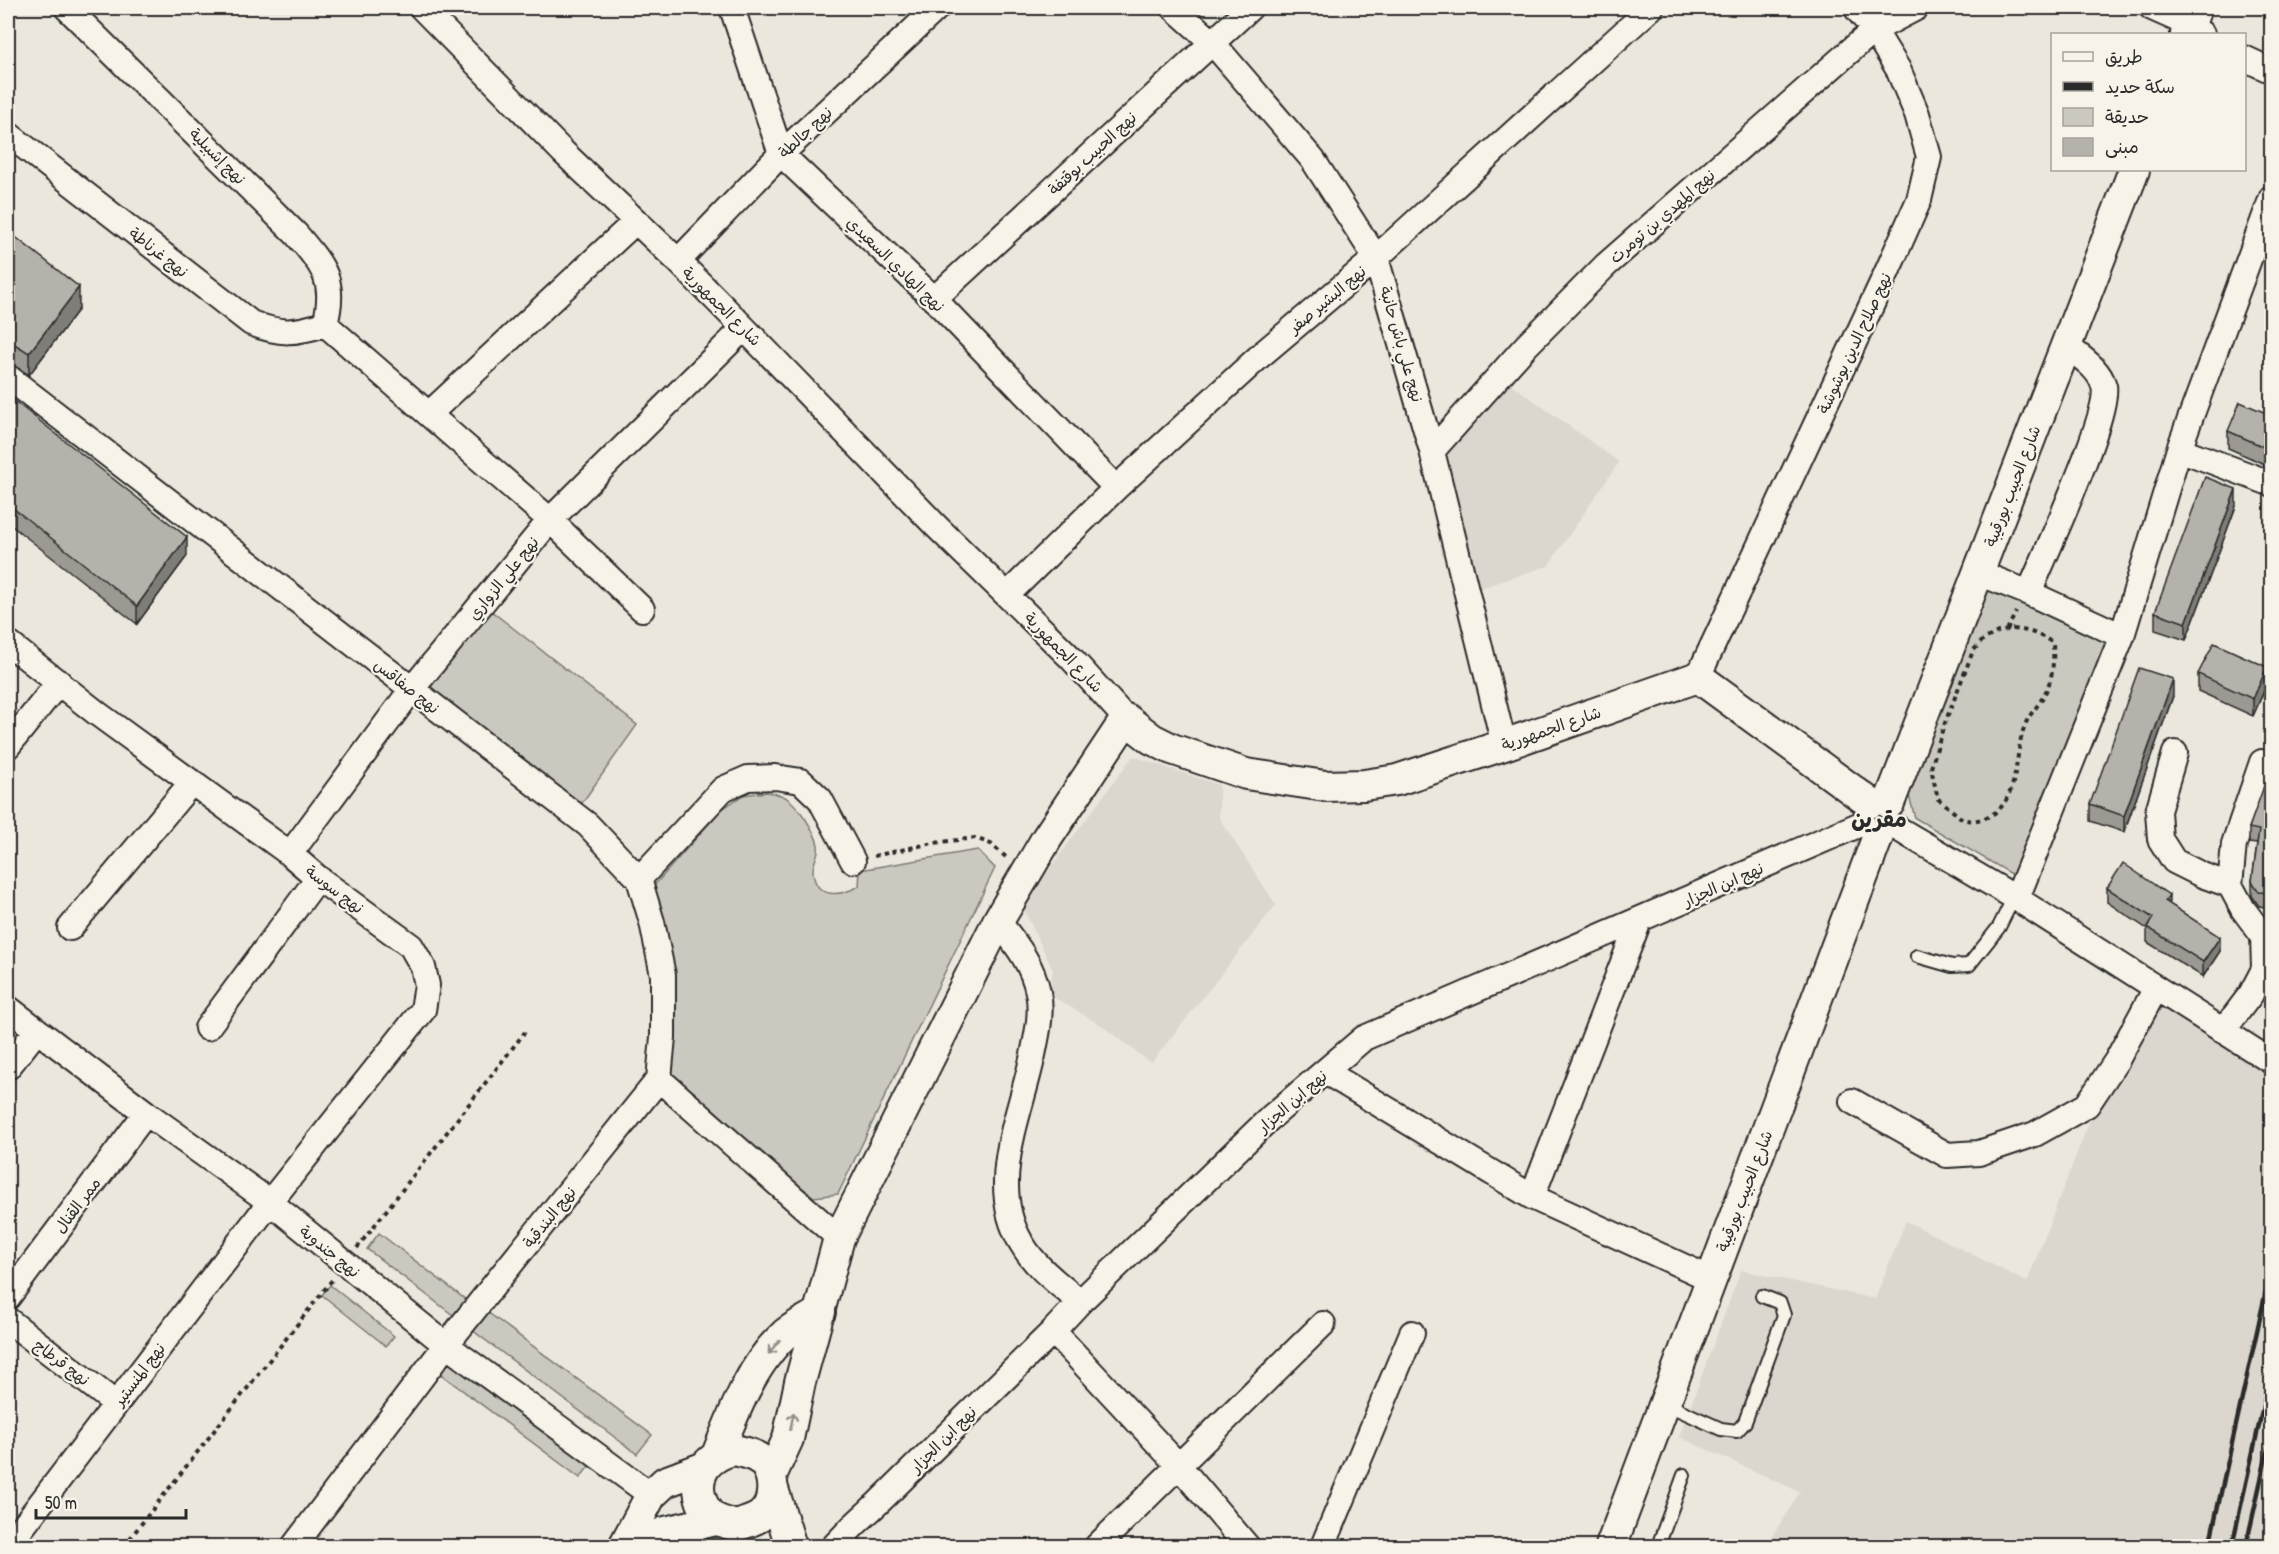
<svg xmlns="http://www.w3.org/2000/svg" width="2279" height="1554" font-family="'Patrick Hand','Playpen Sans Arabic',sans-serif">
	<rect width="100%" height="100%" fill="#ebe7dd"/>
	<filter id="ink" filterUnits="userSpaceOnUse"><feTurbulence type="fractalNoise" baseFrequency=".0167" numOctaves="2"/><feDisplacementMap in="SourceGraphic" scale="12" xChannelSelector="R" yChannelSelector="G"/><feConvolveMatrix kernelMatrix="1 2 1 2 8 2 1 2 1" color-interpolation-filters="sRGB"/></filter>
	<g filter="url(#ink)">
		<!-- built -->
		<path fill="#dbd7ce" d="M1501 377 1619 462 1548 566 1474 590 1444 459 1446 445Z
			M1133 756 1219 785V818L1276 905 1151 1063 1101 1025 1055 998 1050 988 1053 970 1022 906Z
			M2139 993 2271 1069 2272 1507 2263 1546H1766L1800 1492 1679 1437 1741 1270 1875 1299 1906 1221 2027 1282Z"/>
		<!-- green -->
		<path fill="#cbc8bf" stroke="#7b7a75" stroke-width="1.5" d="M1983 588 2113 626 2020 879 1915 818 1906 784Z
			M490 610 637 725 575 813 429 698 428 683Z
			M766 792C773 793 783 794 788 799 799 807 815 831 818 845 820 854 812 863 813 872 816 900 841 896 859 886L860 870 977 850 995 868 838 1194 814 1197 686 1096 669 1071 652 888 721 810 743 795Z
			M379 1233 470 1303 458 1319 367 1249Z
			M330 1285 394 1336 386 1346 322 1295Z
			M482 1308 652 1435 637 1454 468 1327Z
			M448 1358 590 1465 580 1478 438 1372Z"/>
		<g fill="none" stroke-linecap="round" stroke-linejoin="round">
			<defs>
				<path id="service" d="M1917 956 1952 966 1969 965 1999 927 2014 897
					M1666 1404 1721 1429 1737 1431 1745 1422 1784 1315 1780 1303 1762 1296
					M1658 1546 1684 1475"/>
				<path id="minor" d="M67 8 296 234C323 266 337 281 325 324
					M422 8 563 152 678 261 744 328 936 526 1071 658 1126 719
					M732 8 781 154 934 299 1116 488
					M1174 8 1212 42 1313 160 1376 258 1432 451 1504 745
					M2152 8 2190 25 2202 34
					M2244 58 2272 71
					M8 134 251 323C281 335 295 333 325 324
					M678 261 781 154 937 8
					M934 299 1250 8
					M325 324 550 520 642 609
					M8 377 588 825 639 879 652 922 663 975V1037L659 1079
					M429 414 635 222
					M2179 449 2272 484
					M1432 451 1525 347 1606 265 1874 30 1916 8
					M1979 573 2029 593 2122 636
					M2029 593C2043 559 2111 413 2104 386 2099 368 2080 357 2067 346
					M1008 594 1116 488 1261 355 1376 258 1651 8
					M8 643 98 714 290 854 318 878 411 946 423 967 427 985 423 1010 270 1202 8 1546
					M1698 677 1886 274 1919 200 1929 157 1917 114 1898 69 1874 30 1856 8
					M8 746 59 682
					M2175 753 2158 811 2160 839 2174 861 2202 875 2230 885
					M1895 827 2014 897 2272 1062
					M290 854 412 689 550 520 744 328
					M639 879 723 789 748 778 775 777 801 781 820 799 853 861
					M2017 898 2122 636 2179 449 2272 197
					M998 921C1015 943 1032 963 1038 992 1042 1011 1038 1031 1034 1050 1022 1113 985 1184 1022 1244 1036 1268 1059 1284 1080 1302
					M70 928 192 782
					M8 1008 146 1113 270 1202 446 1345 651 1495
					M207 1028 318 878
					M2223 1031 2251 994 2264 969 2263 936 2243 909 2230 885 2234 844 2262 762
					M8 1067 37 1030
					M1326 1072 1532 1197 1711 1279
					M659 1079 839 1238
					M1852 1101 1947 1155 1979 1153 2035 1134 2087 1105 2117 1060 2156 988
					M1532 1197 1639 921
					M8 1297 146 1113
					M8 1320 116 1404
					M1053 1331 1179 1466 1247 1546
					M294 1546 446 1345 659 1079
					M834 1546 854 1525 878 1503 1053 1331 1080 1302 1270 1118 1364 1038 1863 823
					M1097 1546 1323 1324
					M1323 1546 1412 1333"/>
				<path id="tertiary" d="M2186 34 2196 8
					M1889 803 2134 170
					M733 1450C744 1452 755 1454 763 1462 776 1477 776 1505 759 1517 752 1521 744 1523 737 1526 730 1524 721 1522 714 1518 699 1507 694 1483 705 1467 712 1457 722 1453 733 1450Z
					M717 1455C733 1414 752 1364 785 1334 795 1326 809 1319 820 1312
					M771 1476 788 1439 800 1382 839 1238 998 921 1047 838 1126 719 1152 739 1172 749 1246 774 1325 786 1364 785 1397 780 1504 745 1698 677 1870 803
					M773 1489 791 1546
					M624 1546 651 1495 665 1482 705 1467
					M631 1546 665 1532 716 1520
					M1611 1546 1878 836"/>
			</defs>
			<!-- service casing -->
			<use href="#service" stroke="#2b2b2b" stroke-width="16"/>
			<!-- minor casing -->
			<use href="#minor" stroke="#2b2b2b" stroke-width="28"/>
			<!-- tertiary casing -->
			<use href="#tertiary" stroke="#2b2b2b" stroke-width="34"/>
			<!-- path -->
			<path stroke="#2b2b2b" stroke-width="4" stroke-dasharray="4.5 4.5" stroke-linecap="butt" d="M2013 629C2029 630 2039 634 2053 643 2054 662 2053 680 2043 697 2037 708 2028 715 2024 728 2013 758 2021 809 1981 819 1976 821 1968 821 1963 819 1957 816 1945 803 1938 799L1931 768 1943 728 1973 651 1983 640 1998 632Z
				M2007 630 2016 612
				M874 856 933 843 975 838 991 844 1008 859
				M357 1248 525 1032
				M124 1546 332 1280"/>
			<!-- service -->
			<use href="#service" stroke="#f7f3e8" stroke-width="12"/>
			<!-- minor -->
			<use href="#minor" stroke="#f7f3e8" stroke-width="24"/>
			<!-- tertiary -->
			<use href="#tertiary" stroke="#f7f3e8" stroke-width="30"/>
			<!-- rail -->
			<path stroke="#2b2b2b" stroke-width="4.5" d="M2209 1546 2272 1264
				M2232 1546 2272 1366
				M2246 1546 2272 1431"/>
		</g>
		<!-- wall -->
		<path fill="#9c9993" stroke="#2b2b2b" stroke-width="1.5" d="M8 231 79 309 29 375 10 363 8 364Z
			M8 396 187 556 137 624 8 523Z
			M2271 415V467L2228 448V431Z
			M2236 506 2186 640 2155 630V612Z
			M2198 674 2267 684 2253 716 2198 691Z
			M2173 696 2124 832 2090 821V804Z
			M2271 772V908L2259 906 2252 896V881L2257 844 2249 843V828Z
			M2107 888 2169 904 2220 951 2203 977 2147 942V929L2107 902Z"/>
		<!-- shaded-wall -->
		<path fill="#7f7d78" stroke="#2b2b2b" stroke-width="1.5" d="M79 287V309L29 375V353Z
			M2236 489V506L2186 640V623Z
			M187 537V556L137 624V606Z
			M2267 667V684L2253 716V699Z
			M2173 679V696L2124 832V816Z
			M2169 895V910L2165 901Z
			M2220 937V951L2203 977V962Z"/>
		<!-- building -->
		<path fill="#b5b2ab" stroke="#2b2b2b" stroke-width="1.5" d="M8 231 79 287 29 353 10 341 8 342Z
			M8 396 187 537 137 606 8 504Z
			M2240 402 2271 415V450L2228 431Z
			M2205 477 2236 489 2186 623 2155 612Z
			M2214 643 2267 667 2253 699 2198 674Z
			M2139 668 2173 679 2124 816 2090 804Z
			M2269 772H2271V893L2259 892 2252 881 2259 830 2249 828Z
			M2123 863 2169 895 2165 901 2220 937 2203 962 2147 927 2153 918 2107 888Z"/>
		<!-- one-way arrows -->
		<defs><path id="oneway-shaft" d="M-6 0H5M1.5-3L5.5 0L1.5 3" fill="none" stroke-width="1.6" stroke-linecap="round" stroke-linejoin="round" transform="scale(1.5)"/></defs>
		<g stroke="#918f8a">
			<use href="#oneway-shaft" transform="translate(774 1347) rotate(129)"/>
			<use href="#oneway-shaft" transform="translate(792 1421) rotate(-78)"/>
		</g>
	</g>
	<g text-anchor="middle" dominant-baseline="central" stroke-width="4.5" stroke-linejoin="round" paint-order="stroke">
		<!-- street labels -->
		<g font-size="16" fill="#2b2b2b" stroke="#f7f3e8">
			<text transform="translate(805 132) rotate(-43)">نهج جالطة</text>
			<text transform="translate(1092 153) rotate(-43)">نهج الحبيب بوقتفة</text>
			<text transform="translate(218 156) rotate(45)">نهج إشبيلية</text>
			<text transform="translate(1662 216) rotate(-41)">نهج المهدي بن تومرت</text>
			<text transform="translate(159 252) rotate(38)">نهج غرناطة</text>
			<text transform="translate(896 264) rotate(44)">نهج الهادي السعيدي</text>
			<text transform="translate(1327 299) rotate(-40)">نهج البشير صفر</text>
			<text transform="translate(722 306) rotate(45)">شارع الجمهورية</text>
			<text transform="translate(1854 343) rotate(-65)">نهج صلاح الدين بوشوشة</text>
			<text transform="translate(1402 344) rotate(74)">نهج علي باش حانبة</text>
			<text transform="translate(2012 486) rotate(-69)">شارع الحبيب بورقيبة</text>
			<text transform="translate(503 578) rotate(-51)">نهج علي الزواري</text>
			<text transform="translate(1064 652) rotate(46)">شارع الجمهورية</text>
			<text transform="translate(407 686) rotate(38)">نهج صفاقس</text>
			<text transform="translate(1551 728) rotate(-19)">شارع الجمهورية</text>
			<text transform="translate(1723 884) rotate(-24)">نهج ابن الجزار</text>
			<text transform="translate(335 889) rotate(37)">نهج سوسة</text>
			<text transform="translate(1292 1101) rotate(-41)">نهج ابن الجزار</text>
			<text transform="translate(1744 1191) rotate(-69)">شارع الحبيب بورقيبة</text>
			<text transform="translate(77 1205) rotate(-53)">ممر القنال</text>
			<text transform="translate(549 1217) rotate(-51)">نهج البندقية</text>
			<text transform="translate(330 1251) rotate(39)">نهج جندوبة</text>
			<text transform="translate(62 1362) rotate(37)">نهج قرطاج</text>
			<text transform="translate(139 1374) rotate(-53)">نهج المنستير</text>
			<text transform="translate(943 1439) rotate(-45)">نهج ابن الجزار</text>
		</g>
		<!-- district labels -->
		<g font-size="22" font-weight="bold" fill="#2b2b2b" stroke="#f7f3e8">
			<text x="1879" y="819">مقرين</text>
		</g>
	</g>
	<!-- margin -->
	<rect width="2279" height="1554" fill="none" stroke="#f7f3e8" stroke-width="30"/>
	<rect x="15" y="15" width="2249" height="1524" fill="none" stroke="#2b2b2b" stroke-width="2" filter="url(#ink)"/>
	<!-- legend -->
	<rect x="2051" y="33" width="195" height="138" fill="#f7f3e8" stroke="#a5a39c" stroke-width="1.5"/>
	<rect x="2063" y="52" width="30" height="9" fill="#f7f3e8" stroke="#a5a39c" stroke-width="1.5"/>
	<text x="2105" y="63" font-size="18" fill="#2b2b2b">طريق</text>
	<rect x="2063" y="82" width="30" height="9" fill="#2b2b2b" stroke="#a5a39c" stroke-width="1.5"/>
	<text x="2105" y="93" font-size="18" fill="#2b2b2b">سكة حديد</text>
	<rect x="2063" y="108" width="30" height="18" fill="#cbc8bf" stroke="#a5a39c" stroke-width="1.5"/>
	<text x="2105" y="123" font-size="18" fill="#2b2b2b">حديقة</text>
	<rect x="2063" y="138" width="30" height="18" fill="#b5b2ab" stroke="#a5a39c" stroke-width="1.5"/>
	<text x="2105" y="153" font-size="18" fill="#2b2b2b">مبنى</text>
	<!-- scale -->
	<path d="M36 1509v9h150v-9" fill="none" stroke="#2b2b2b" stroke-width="3"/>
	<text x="45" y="1509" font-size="18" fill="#2b2b2b" stroke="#f7f3e8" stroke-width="4.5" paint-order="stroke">50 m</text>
</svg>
